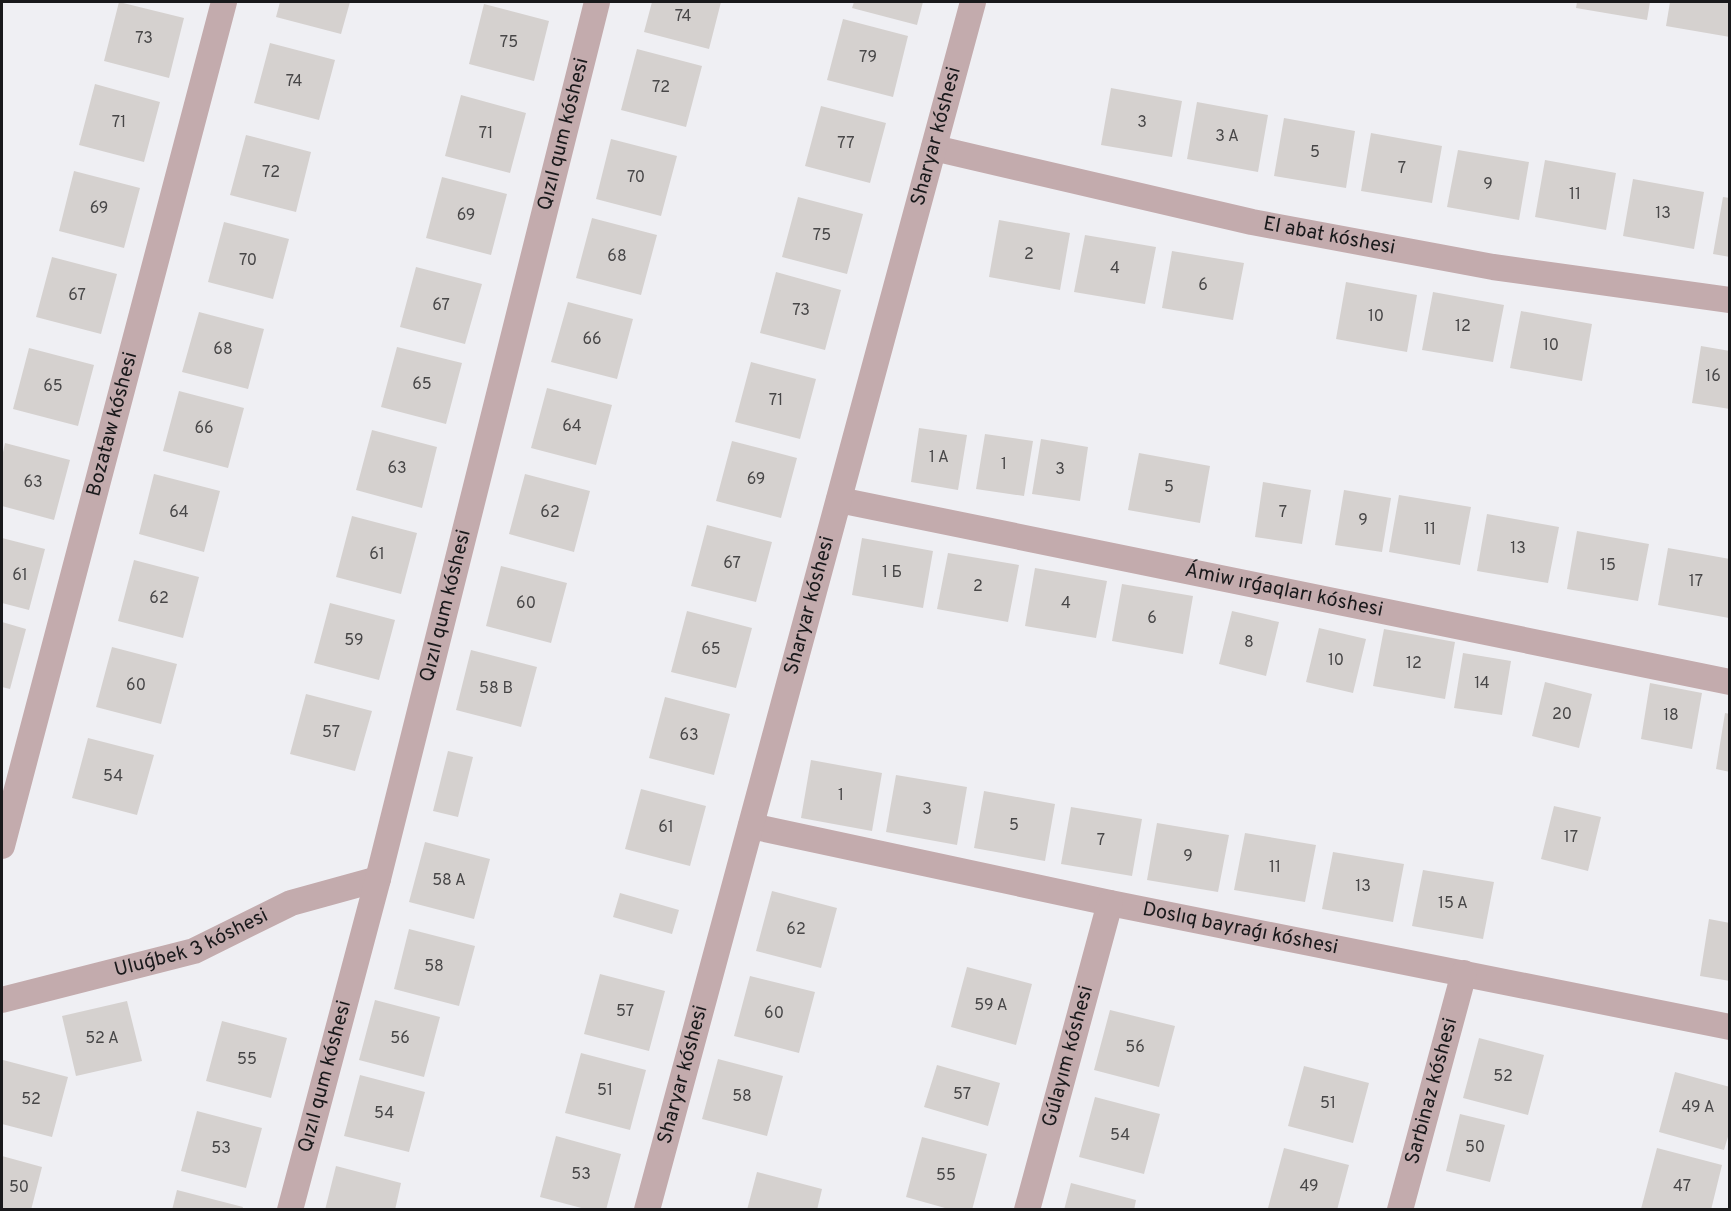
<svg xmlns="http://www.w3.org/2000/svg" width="1731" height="1211" font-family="Overpass,sans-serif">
	<rect width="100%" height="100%" fill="#efeff3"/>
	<!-- building -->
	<path fill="#d5d1cf" d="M119 2 184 18 169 78 104 61Z
		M280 2H350L341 34 276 17Z
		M652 2H721L709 49 644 32Z
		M854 2H923L917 25 852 8Z
		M1577 2H1650L1647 20 1576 8Z
		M1670 2H1730V37L1666 26Z
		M484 4 549 21 534 81 469 64Z
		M843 19 908 36 893 97 827 80Z
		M270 43 335 60 319 120 254 103Z
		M637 49 702 66 686 127 621 110Z
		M95 84 160 102 144 162 79 145Z
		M1111 88 1182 101 1172 157 1101 145Z
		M461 95 526 113 510 173 445 156Z
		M1197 102 1268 115 1258 172 1187 159Z
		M821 106 886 123 870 183 805 166Z
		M1284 118 1355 131 1346 188 1274 176Z
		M1371 133 1442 146 1432 203 1361 191Z
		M246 135 311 152 296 212 230 195Z
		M611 139 677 156 661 216 596 199Z
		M1458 150 1529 162 1519 220 1447 207Z
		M1545 160 1616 173 1606 230 1535 217Z
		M74 171 140 188 124 248 59 231Z
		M442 177 507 194 491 255 426 238Z
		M1633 179 1704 192 1694 249 1623 236Z
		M798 197 863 214 847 274 782 257Z
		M1723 197 1730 198V257L1713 254Z
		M592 218 657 235 641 295 576 278Z
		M999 220 1070 233 1060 290 989 277Z
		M224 222 289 239 273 299 208 282Z
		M1085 235 1156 247 1145 304 1074 292Z
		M1172 251 1244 263 1233 320 1162 308Z
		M52 257 117 274 101 334 36 317Z
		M416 267 482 284 465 344 400 327Z
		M776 272 841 290 825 350 760 333Z
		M1346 282 1417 295 1407 352 1336 339Z
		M1433 292 1504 305 1493 362 1422 350Z
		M568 302 633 319 617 379 551 362Z
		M1521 311 1592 324 1582 381 1510 368Z
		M199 312 264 329 248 389 182 372Z
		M1701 346 1730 351V409L1692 403Z
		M397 347 462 363 446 424 381 407Z
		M29 348 94 365 78 426 13 409Z
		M751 362 816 379 800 439 735 422Z
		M547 388 612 405 596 465 531 448Z
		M179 391 244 408 228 468 163 451Z
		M919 428 967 435 958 490 911 482Z
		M372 430 437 447 422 508 356 490Z
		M985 434 1033 441 1024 496 976 489Z
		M1041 439 1088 447 1080 501 1032 494Z
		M732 441 797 458 781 518 716 501Z
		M5 443 70 460 54 520 2 506V457Z
		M1139 453 1210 466 1200 523 1128 510Z
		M154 474 220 491 204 552 139 534Z
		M525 474 590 491 574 552 509 534Z
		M1263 482 1311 490 1302 544 1255 537Z
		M1344 490 1391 498 1382 552 1335 545Z
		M1399 495 1471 507 1460 565 1389 552Z
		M1487 514 1559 527 1548 583 1477 571Z
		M352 516 417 533 401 594 336 577Z
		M707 525 772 542 756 602 691 586Z
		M1577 531 1649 544 1638 601 1567 589Z
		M2 538 45 549 29 610 2 603Z
		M862 538 933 551 923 608 852 595Z
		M1668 548 1730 559 1729 618 1658 605Z
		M948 553 1019 565 1008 622 937 609Z
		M134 560 199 577 183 638 118 621Z
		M501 566 567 583 551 643 486 626Z
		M1035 568 1107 581 1096 638 1025 626Z
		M1122 584 1193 596 1183 654 1112 641Z
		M330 603 395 620 379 680 314 663Z
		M687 611 752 628 736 688 671 672Z
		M1232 611 1279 622 1266 676 1219 664Z
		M2 622 26 629 10 689 2 687Z
		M1319 628 1366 639 1353 693 1306 682Z
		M1384 629 1455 642 1445 699 1373 686Z
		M112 647 177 664 161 724 96 707Z
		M471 650 537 667 521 727 456 710Z
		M1463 653 1511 661 1502 715 1454 708Z
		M1545 682 1592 694 1579 748 1532 736Z
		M1650 683 1702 693 1692 749 1641 739Z
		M306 694 372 711 355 771 290 754Z
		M665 697 730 714 714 775 649 758Z
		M1725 713 1730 714V772L1716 769Z
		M88 738 154 755 137 815 72 798Z
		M448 751 473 757 458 817 433 811Z
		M811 760 882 773 872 831 801 818Z
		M896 775 967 787 957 845 886 832Z
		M641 789 706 806 690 866 625 849Z
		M984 791 1055 804 1045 861 974 848Z
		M1554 806 1601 817 1588 871 1541 859Z
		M1071 807 1142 819 1132 876 1061 864Z
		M1157 823 1229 835 1218 892 1147 880Z
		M1245 833 1316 845 1305 902 1234 890Z
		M425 842 490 859 474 919 409 902Z
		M1333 852 1404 864 1393 922 1322 909Z
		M1423 870 1494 882 1483 939 1412 926Z
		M772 891 837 908 821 968 756 951Z
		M620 893 679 910 672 934 613 917Z
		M1709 919 1730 923V981L1700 976Z
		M409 929 475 946 459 1006 394 989Z
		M967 967 1032 984 1016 1045 951 1027Z
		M600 974 665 991 649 1051 584 1034Z
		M750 976 815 992 799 1053 734 1036Z
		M375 1000 440 1017 424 1077 359 1060Z
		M127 1001 142 1061 76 1076 62 1016Z
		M1110 1010 1175 1026 1159 1087 1094 1070Z
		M222 1021 287 1038 271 1098 206 1081Z
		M1479 1038 1544 1055 1528 1115 1463 1098Z
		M581 1053 646 1070 630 1130 565 1113Z
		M718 1059 783 1076 767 1136 702 1119Z
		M3 1060 68 1077 52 1137 2 1124Z
		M937 1065 1000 1083 988 1126 924 1107Z
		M1304 1066 1369 1083 1353 1143 1288 1126Z
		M1675 1072 1730 1087V1130L1724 1150 1659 1132Z
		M360 1075 425 1092 409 1152 344 1136Z
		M1095 1097 1160 1114 1144 1174 1079 1157Z
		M197 1111 262 1128 246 1188 181 1171Z
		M1460 1114 1505 1125 1490 1182 1446 1171Z
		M556 1136 621 1154 606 1210H589L540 1197Z
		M922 1137 987 1154 972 1210H952L906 1197Z
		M1284 1148 1349 1165 1337 1210 1268 1208Z
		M1657 1148 1722 1165 1711 1210 1641 1209Z
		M2 1156 42 1167 31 1210H2Z
		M336 1166 401 1183 395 1210H325Z
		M757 1172 822 1189 817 1210H747Z
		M1071 1183 1136 1200 1134 1210H1064Z
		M177 1190 243 1207 242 1210H172Z"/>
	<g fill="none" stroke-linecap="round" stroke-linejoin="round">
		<!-- street -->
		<g stroke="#c3abad" stroke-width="26">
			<path id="s1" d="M934 148 1252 222 1493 267 1730 300"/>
			<path id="s2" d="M839 500 1730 682"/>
			<path id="s3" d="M751 826 1110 903 1730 1027"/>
			<path id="s4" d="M2 846 224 2"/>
			<path id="s5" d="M2 1000 194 951 291 903 378 879"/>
			<path id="s6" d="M290 1210 378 879 597 2"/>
			<path id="s7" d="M647 1210 973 2"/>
			<path id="s8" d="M1027 1210 1110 903"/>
			<path id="s9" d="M1400 1210 1464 973"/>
		</g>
	</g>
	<g text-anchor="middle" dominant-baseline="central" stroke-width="5" stroke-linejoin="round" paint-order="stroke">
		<!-- number labels -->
		<g font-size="16" fill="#484748">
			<text x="683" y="17">74</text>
			<text x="144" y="39">73</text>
			<text x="509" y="43">75</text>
			<text x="868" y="58">79</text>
			<text x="294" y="82">74</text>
			<text x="661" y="88">72</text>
			<text x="119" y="123">71</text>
			<text x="1142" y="123">3</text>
			<text x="486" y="134">71</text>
			<text x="1227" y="137">3 А</text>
			<text x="846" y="144">77</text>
			<text x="1315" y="153">5</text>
			<text x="1402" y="169">7</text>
			<text x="271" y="173">72</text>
			<text x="636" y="178">70</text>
			<text x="1488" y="185">9</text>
			<text x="1575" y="195">11</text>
			<text x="99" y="209">69</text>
			<text x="1663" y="214">13</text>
			<text x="466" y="216">69</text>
			<text x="822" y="236">75</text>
			<text x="1029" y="255">2</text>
			<text x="617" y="257">68</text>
			<text x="248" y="261">70</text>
			<text x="1115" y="269">4</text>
			<text x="1203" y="286">6</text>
			<text x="77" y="296">67</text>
			<text x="441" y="306">67</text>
			<text x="801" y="311">73</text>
			<text x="1376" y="317">10</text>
			<text x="1463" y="327">12</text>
			<text x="592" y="340">66</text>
			<text x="1551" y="346">10</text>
			<text x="223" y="350">68</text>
			<text x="1713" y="377">16</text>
			<text x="422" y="385">65</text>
			<text x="53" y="387">65</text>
			<text x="776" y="401">71</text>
			<text x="572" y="427">64</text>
			<text x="204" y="429">66</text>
			<text x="939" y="458">1 А</text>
			<text x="1004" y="465">1</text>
			<text x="397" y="469">63</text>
			<text x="1060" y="470">3</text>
			<text x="756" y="480">69</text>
			<text x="33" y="483">63</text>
			<text x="1169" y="488">5</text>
			<text x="179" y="513">64</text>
			<text x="550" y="513">62</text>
			<text x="1283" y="513">7</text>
			<text x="1363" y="521">9</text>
			<text x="1430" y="530">11</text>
			<text x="1518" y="549">13</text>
			<text x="377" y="555">61</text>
			<text x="732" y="564">67</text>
			<text x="1608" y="566">15</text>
			<text x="892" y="573">1 Б</text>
			<text x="20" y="576">61</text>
			<text x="1696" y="582">17</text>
			<text x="978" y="587">2</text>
			<text x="159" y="599">62</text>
			<text x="526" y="604">60</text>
			<text x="1066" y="604">4</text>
			<text x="1152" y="619">6</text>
			<text x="354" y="641">59</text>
			<text x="1249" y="643">8</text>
			<text x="711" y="650">65</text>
			<text x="1336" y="661">10</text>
			<text x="1414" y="664">12</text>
			<text x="1482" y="684">14</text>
			<text x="136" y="686">60</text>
			<text x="496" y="689">58 В</text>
			<text x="1562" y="715">20</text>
			<text x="1671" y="716">18</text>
			<text x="331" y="733">57</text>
			<text x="689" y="736">63</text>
			<text x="113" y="777">54</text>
			<text x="841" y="796">1</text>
			<text x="927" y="810">3</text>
			<text x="1014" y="826">5</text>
			<text x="666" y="828">61</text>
			<text x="1571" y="838">17</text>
			<text x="1101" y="841">7</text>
			<text x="1188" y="857">9</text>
			<text x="1275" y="868">11</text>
			<text x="449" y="881">58 А</text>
			<text x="1363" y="887">13</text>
			<text x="1453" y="904">15 А</text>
			<text x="796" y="930">62</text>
			<text x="434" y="967">58</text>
			<text x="991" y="1006">59 А</text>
			<text x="625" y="1012">57</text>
			<text x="774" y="1014">60</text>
			<text x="102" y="1039">52 А</text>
			<text x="400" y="1039">56</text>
			<text x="1135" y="1048">56</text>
			<text x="247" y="1060">55</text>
			<text x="1503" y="1077">52</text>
			<text x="605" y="1091">51</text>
			<text x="962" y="1095">57</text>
			<text x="742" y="1097">58</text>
			<text x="31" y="1100">52</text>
			<text x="1328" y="1104">51</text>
			<text x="1698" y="1108">49 А</text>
			<text x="384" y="1114">54</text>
			<text x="1120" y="1136">54</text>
			<text x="1475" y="1148">50</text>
			<text x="221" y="1149">53</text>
			<text x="581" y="1175">53</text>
			<text x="946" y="1176">55</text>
			<text x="1309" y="1187">49</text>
			<text x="1682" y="1187">47</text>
			<text x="19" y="1188">50</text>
		</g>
		<!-- street labels -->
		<g font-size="20" fill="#19191b" stroke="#fdfdfe">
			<text stroke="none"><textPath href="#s6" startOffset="1110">Qızıl qum kóshesi</textPath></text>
			<text stroke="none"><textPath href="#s7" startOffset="1112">Sharyar kóshesi</textPath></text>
			<text stroke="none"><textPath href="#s1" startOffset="405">El abat kóshesi</textPath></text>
			<text stroke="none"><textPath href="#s4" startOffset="436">Bozataw kóshesi</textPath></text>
			<text stroke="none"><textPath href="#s2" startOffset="454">Ámiw ırǵaqları kóshesi</textPath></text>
			<text stroke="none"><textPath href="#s6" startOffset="624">Qızıl qum kóshesi</textPath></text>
			<text stroke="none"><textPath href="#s7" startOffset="626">Sharyar kóshesi</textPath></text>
			<text stroke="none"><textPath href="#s3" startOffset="500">Doslıq bayraǵı kóshesi</textPath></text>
			<text stroke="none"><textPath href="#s5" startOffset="198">Uluǵbek 3 kóshesi</textPath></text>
			<text stroke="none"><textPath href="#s8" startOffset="159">Gúlayım kóshesi</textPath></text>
			<text stroke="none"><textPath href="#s7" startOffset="140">Sharyar kóshesi</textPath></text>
			<text stroke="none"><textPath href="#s6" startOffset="138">Qızıl qum kóshesi</textPath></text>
			<text stroke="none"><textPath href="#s9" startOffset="123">Sarbinaz kóshesi</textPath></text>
		</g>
	</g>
	<!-- border -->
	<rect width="1731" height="1211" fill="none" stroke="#19191b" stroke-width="6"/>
</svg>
